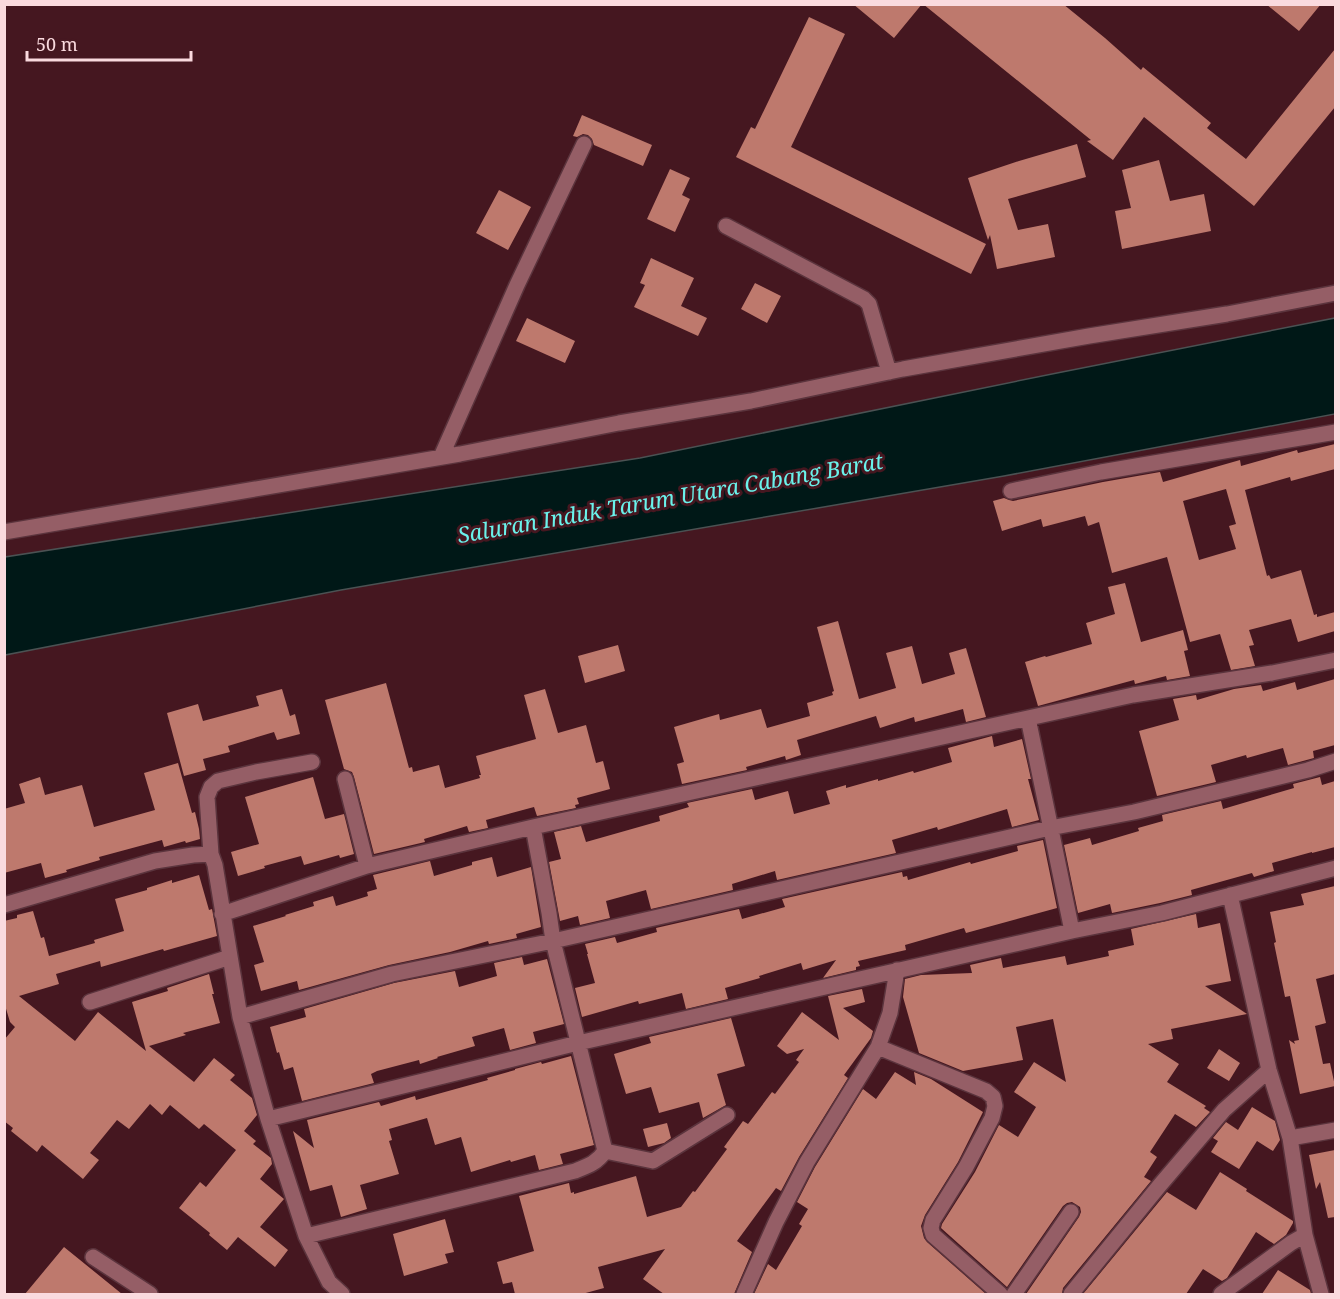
<svg xmlns="http://www.w3.org/2000/svg" width="1340" height="1299" font-family="'Noto Serif',serif">
	<rect width="100%" height="100%" fill="#451720"/>
	<!-- water -->
	<path fill="#001817" stroke="#4b5253" stroke-width="1.5" d="M1335 318V414L1004 476 341 590 5 655V557L640 458 1057 373Z"/>
	<!-- building -->
	<path fill="#be796d" fill-rule="evenodd" d="M853 4H922L894 38Z
		M923 4H1063L1105 38 1141 70 1143 67 1211 123 1207 128 1246 159 1335 49V107L1254 206 1144 117 1113 160 1087 141 1091 140Z
		M1266 4H1321L1299 31Z
		M809 17 845 34 791 147 986 244 971 274 736 157 751 127 755 129Z
		M582 115 652 145 643 166 594 145 592 139 588 135 583 134 577 137 573 136Z
		M1077 144 1086 177 1008 199 1018 230 1048 224 1055 257 997 269 990 235 988 240 968 178 1019 161Z
		M1159 160 1170 201 1204 194 1211 231 1122 249 1115 211 1131 208 1122 170Z
		M670 169 690 178 682 195 690 199 675 232 647 219Z
		M499 190 531 207 508 250 476 233Z
		M651 258 694 278 681 306 707 318 698 336 634 307 645 285 640 283Z
		M755 283 781 296 767 323 741 309Z
		M527 318 575 341 565 363 516 341Z
		M1335 444V469L1291 481 1290 477 1245 490 1267 576 1269 575 1271 579 1301 570 1314 615 1317 614V617L1335 612V631L1298 642 1291 619 1249 630 1254 645 1249 646 1255 666 1231 670 1220 634 1190 642 1167 557 1112 573 1099 522 1088 526 1085 516 1043 527 1041 519 1002 531 993 501 1004 498 1009 500 1013 501 1103 482 1160 472 1163 482 1240 460 1241 466 1297 450 1298 453ZM1226 489 1236 524 1229 526 1236 549 1199 560 1183 501Z
		M1125 583 1141 642 1183 630 1188 650 1184 651 1190 676 1167 680 1166 676 1135 684 1134 680 1038 706 1025 662 1045 656 1046 657 1092 644 1086 623 1115 614 1108 587Z
		M838 621 859 699 896 688 886 653 912 646 922 684 955 674 949 653 966 648 986 717 966 722 963 709 915 722 914 717 880 728 876 716 797 740 801 755 786 760 785 756 746 767 747 770 682 784 677 764 684 762 674 727 719 714 720 720 761 709 767 728 810 716 807 703 833 695 832 692 834 691 817 627Z
		M618 645 625 671 585 683 578 656Z
		M1335 679V745L1313 751 1314 758 1288 765 1283 748 1247 758 1246 755 1211 765 1216 782 1157 796 1139 731 1179 720 1173 699 1196 695 1197 700 1234 689 1261 685 1263 691 1295 682 1297 690Z
		M386 683 409 768 412 767 413 772 439 765 445 788 480 778 479 775H481L476 756 536 739 524 695 545 689 558 733 586 725 596 763 603 761 610 789 577 798 579 804 575 805 576 808 537 816 534 807 486 820 488 828 469 832 467 826 424 839 425 842 374 854 354 777 352 772 344 769 325 700Z
		M282 689 290 716 295 714 300 734 277 740 274 732 228 746 230 752 203 759 206 770 184 776 167 713 198 704 203 721 259 706 256 696Z
		M992 736 994 747 1022 739 1031 779H1028L1039 820 1012 827 1007 809 938 830 937 827 892 840 896 853 777 880 775 871 732 884 733 890 651 909 646 890 606 901 610 918 580 925 578 916 560 921 549 862 561 859 554 832 581 826 586 842 660 821 659 816 689 807 687 803 752 789 755 800 788 791 794 814 830 804 826 791 846 785V788L878 779V781L913 771 914 773 952 762 948 748Z
		M178 763 192 813 195 812 199 829 200 839 186 843 185 841 164 847 162 840 99 857 100 860 66 870 67 872 45 878 41 863 4 873V809L25 803 19 784 40 777 45 795 82 785 94 827 155 810 144 773Z
		M313 777 325 819 344 814 354 854 340 858 339 855 304 865 301 856 264 866 265 868 238 876 231 852 259 844 245 797Z
		M1320 777 1322 785 1335 781V847L1312 853V852L1272 863 1274 871 1254 877 1252 873 1191 890 1192 895 1160 903 1112 913 1110 904 1078 913 1064 845 1090 838 1092 845 1139 831 1138 828 1163 821 1162 815 1221 801 1223 809 1294 788 1293 784Z
		M1043 840 1057 908 966 933 964 928 905 945 906 950 858 961 860 966 856 967V970L823 978 836 960 803 970 801 963 759 976 760 978 725 988 728 999 686 1009 682 993 639 1004 638 1001 582 1017 575 988 595 983 587 954H588L585 944 615 937 617 943 657 932 656 928 739 909 742 919 785 907 782 899 902 872 903 877 907 876 908 880 970 862 971 864 1018 851 1017 846Z
		M492 857 497 877 531 867 541 927 516 934 517 938 489 944 488 941 450 952 389 965 299 990 297 981 261 991 254 965 264 962 253 926 286 916 285 915 314 906 313 902 333 896 336 906 368 896 367 892 377 889 373 875 430 861 434 876 472 865V862Z
		M199 875 209 910 212 909 217 936 164 951 163 949 101 967 100 961 56 974 59 984 19 996 75 1041 98 1012 146 1051 132 1002 168 991 167 988 209 974 214 994H212L220 1023 183 1033 186 1035 149 1046 194 1082 214 1058 235 1075 230 1080 252 1098 257 1115 244 1131 256 1141 253 1144 271 1158 272 1164 260 1179 284 1199 260 1227 288 1250 275 1267 238 1237 227 1250 209 1235 210 1233 179 1208 200 1182 206 1187 236 1150 204 1124 199 1129 170 1105 162 1115 150 1104 129 1129 117 1120 90 1153 99 1160 83 1179 42 1145 37 1152 11 1131 13 1128 4 1121V1040L15 1027 10 1022 4 1002V921L17 918V915L33 911 41 938 44 937 49 956 95 943 94 940 124 931 115 899 147 890V888L172 880V883Z
		M1335 886V974L1316 979 1326 1023 1315 1026 1323 1064 1330 1063 1335 1086 1300 1094 1289 1040 1295 1044 1294 1041 1299 1040 1290 996 1285 997 1274 943 1276 942 1270 912 1304 905 1301 894Z
		M1196 914 1198 928 1220 923 1231 981 1205 986 1247 1014 1171 1029 1173 1039 1148 1044 1179 1064 1167 1082 1206 1106 1204 1108 1210 1112 1196 1127 1175 1114 1150 1152 1157 1157 1144 1177 1151 1181 1063 1288 1062 1294H1026L1079 1217 1081 1212 1080 1207 1072 1202 1067 1203 1063 1206 1007 1287 941 1228 942 1224 975 1172 999 1125 1018 1137 1036 1107 1014 1092 1034 1062 1066 1082 1053 1019 1016 1027 1023 1060 963 1071 919 1053 903 997 905 979 921 975 972 973 970 965 1001 958 1003 968 1065 956 1067 965 1109 956 1108 951 1134 945 1131 929Z
		M522 957 524 965 547 959 564 1024 533 1032 536 1043 510 1050 504 1028 472 1037 475 1046 437 1057 438 1058 420 1064 419 1060 377 1071 371 1074 374 1083 302 1101 293 1067 284 1070 279 1052 277 1053 270 1027 306 1017 304 1009 394 983 455 971 459 987 497 976 494 963Z
		M862 989 865 1002 843 1008 873 1031 871 1038 844 1075 848 1078 799 1157 781 1191 776 1188 737 1241 752 1252 734 1294H664L643 1279 665 1249 598 1267 604 1288 582 1294H515L512 1282 503 1284 497 1262 534 1251 519 1196 569 1183 571 1193 574 1192V1194L636 1176 647 1217 681 1207 693 1191 695 1192 727 1149 724 1147 743 1121 748 1124 772 1092 775 1094 799 1062 796 1060 804 1049 787 1054 777 1046 802 1012 839 1040 828 996Z
		M731 1018 745 1066 717 1074 726 1105 703 1118 699 1102 659 1113 651 1087 626 1094 614 1054 651 1043 649 1037Z
		M1219 1049 1240 1063 1229 1081 1207 1068Z
		M571 1056 594 1145 560 1154 563 1164 539 1170 535 1155 511 1162 510 1160 471 1172 461 1137 435 1145 427 1118 389 1129 392 1140 389 1141 399 1174 360 1185 367 1209 341 1217 332 1185 310 1191 293 1131 314 1148 307 1120 379 1102 381 1106 415 1096 416 1100 488 1080 487 1078 515 1070V1069L541 1062 542 1064Z
		M895 1072 916 1085 914 1072 931 1079 983 1112 958 1162 925 1215 921 1226 924 1238 927 1242 986 1294H754L768 1264 776 1270 802 1226 799 1224 808 1209 797 1202 815 1167 863 1089 876 1099Z
		M1252 1107 1275 1121 1280 1140 1273 1151 1257 1141 1239 1169 1211 1152 1218 1141 1213 1138 1226 1122 1238 1130Z
		M667 1123 671 1138 664 1143 648 1147 643 1129Z
		M1335 1150V1217L1328 1218 1320 1182 1316 1189 1309 1155Z
		M1220 1172 1247 1189 1246 1191 1293 1221V1223L1286 1235 1274 1244 1256 1232 1227 1278 1222 1281 1203 1269 1186 1294H1083L1167 1192 1196 1210Z
		M445 1219 454 1252 445 1254 448 1263 404 1276 393 1234Z
		M64 1247 122 1294H25Z
		M1278 1270 1310 1290 1311 1294H1262Z"/>
	<g fill="none" stroke-linecap="round" stroke-linejoin="round">
		<defs>
			<path id="minor" d="M726 226 864 299 869 304 889 372
				M441 457 517 285 584 144
				M1011 491 1101 472 1336 432
				M4 532 460 454 619 423 751 401 903 369 1089 336 1227 314 1336 293
				M1028 718 1072 931
				M345 779 367 866
				M211 854 207 797 211 787 218 781 256 772 312 762
				M1230 895 1269 1070 1290 1138 1305 1235 1321 1294
				M4 905 155 861 193 855 211 854 215 865 240 1017
				M222 914 367 866 533 827 1133 695 1272 673 1336 660
				M90 1002 230 957
				M878 1047 986 1091 993 1097 995 1106 992 1118 966 1167 933 1220 931 1228 933 1235 1000 1294
				M268 1119 578 1043 1072 931 1162 913 1336 868
				M1290 1138 1336 1130
				M605 1151 653 1161 727 1115
				M306 1236 575 1171C588 1166 597 1163 605 1151L553 941 549 913 533 827
				M93 1257 150 1294
				M342 1294 329 1282 306 1236 268 1119 240 1017 392 974 553 941 1050 828 1134 812 1308 770 1336 761
				M744 1294 776 1222 807 1162 878 1047 890 1013 897 970
				M1014 1294 1071 1212
				M1071 1294 1160 1185 1224 1110 1269 1070
				M1221 1294 1291 1243 1305 1235"/>
		</defs>
		<!-- minor casing -->
		<use href="#minor" stroke="#5b343d" stroke-width="18"/>
		<!-- minor -->
		<use href="#minor" stroke="#955e66" stroke-width="15"/>
	</g>
	<g text-anchor="middle" dominant-baseline="central" stroke-width="6" stroke-linejoin="round" paint-order="stroke">
		<!-- water labels -->
		<g font-size="22" font-style="italic" fill="#6af2eb" stroke="#451720">
			<text transform="translate(670 497) rotate(-10)">Saluran Induk Tarum Utara Cabang Barat</text>
		</g>
	</g>
	<!-- border -->
	<rect width="1340" height="1299" fill="none" stroke="#fadade" stroke-width="12"/>
	<!-- scale -->
	<path d="M27 51v9h164v-9" fill="none" stroke="#fadade" stroke-width="3"/>
	<text x="36" y="51" font-size="18" fill="#fadade" stroke="#451720" stroke-width="4.5" paint-order="stroke">50 m</text>
</svg>
